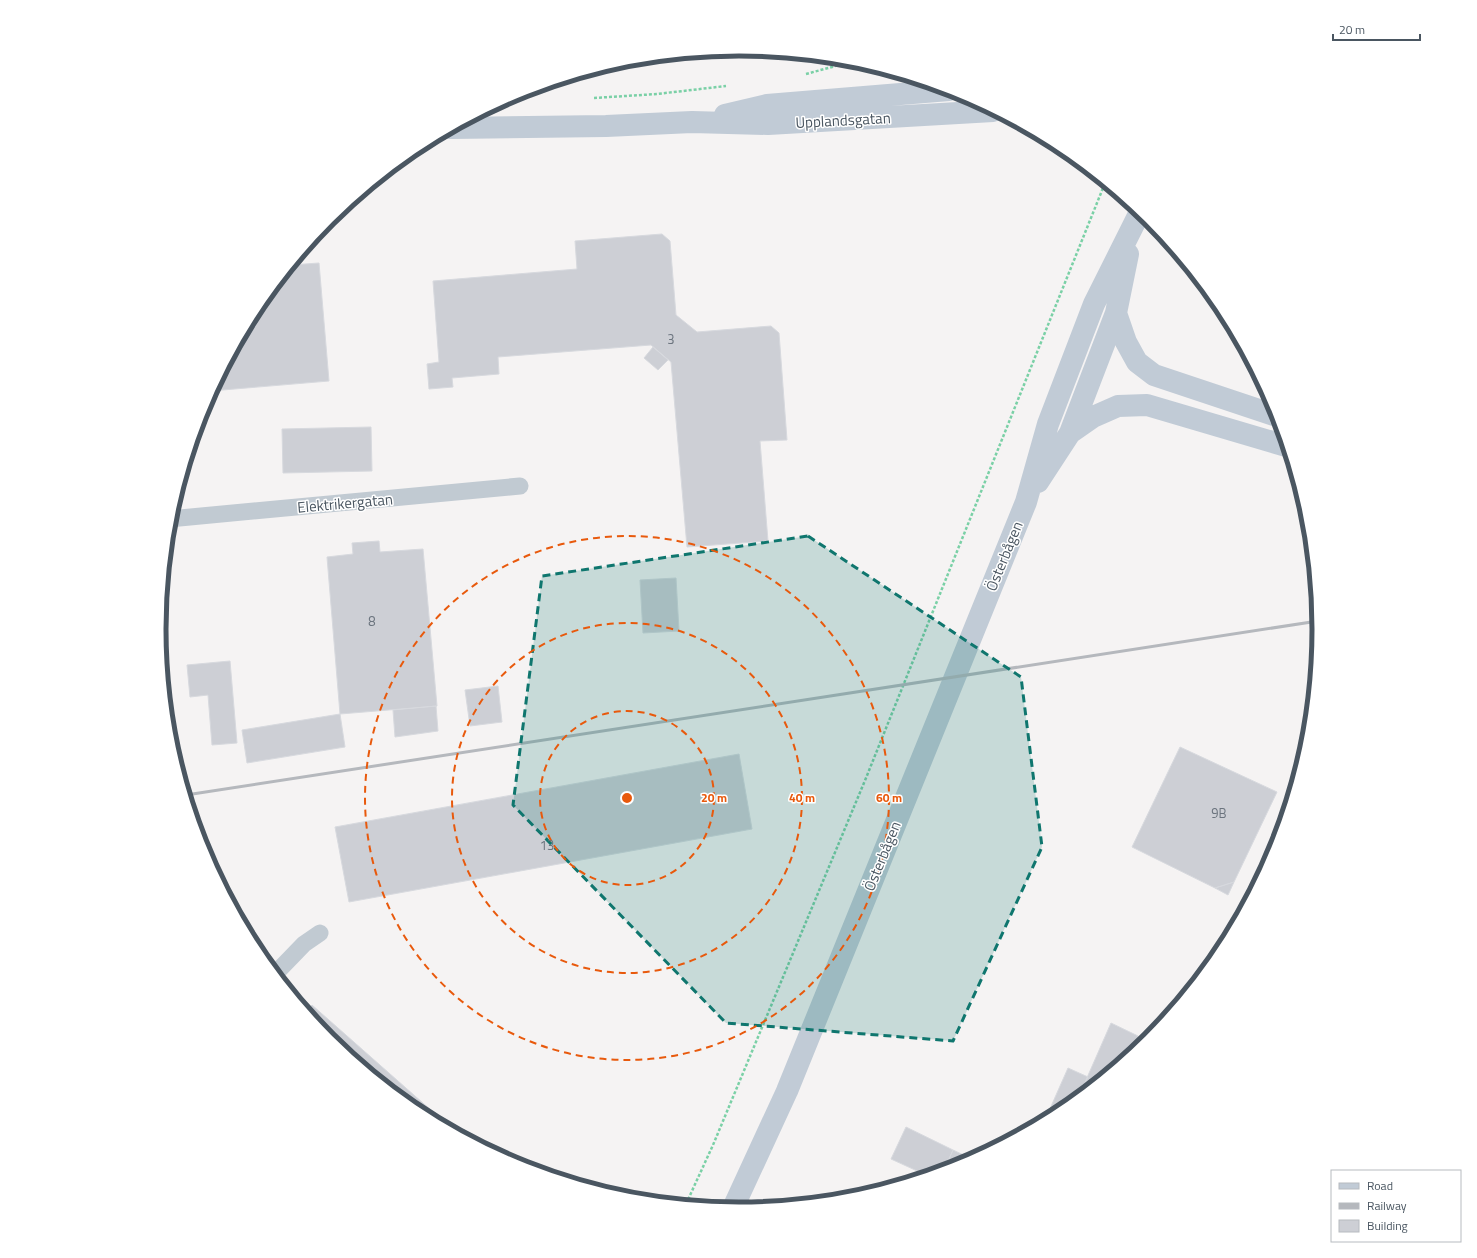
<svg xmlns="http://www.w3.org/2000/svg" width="1477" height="1258" font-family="'Titillium Web',sans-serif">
	<rect width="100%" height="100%" fill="#f5f3f3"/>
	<!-- building -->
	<path fill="#cdcfd5" stroke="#d7d9de" d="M662 234 670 241 676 315 697 332 771 326 779 333 787 440 760 441 768 541 687 547 671 362 651 345 498 357 499 374 452 378 453 387 429 389 427 364 439 362 433 281 577 269 575 241Z
		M319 263 329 381 211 391 256 307 291 265Z
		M653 347 668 360 658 370 644 358Z
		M371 427 372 471 283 473 282 429Z
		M379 541 380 552 423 549 437 706 340 714 327 557 353 554 352 543Z
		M676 578 679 631 643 633 640 580Z
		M230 661 237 743 212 745 208 695 190 697 187 665Z
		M498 686 502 722 470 726 465 690Z
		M436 706 438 731 395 737 393 710Z
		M340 714 345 747 247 763 242 730Z
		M1180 747 1277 792 1234 882 1215 888 1132 847Z
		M739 754 752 829 349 902 335 827Z
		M1234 882 1228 895 1215 888Z
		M312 1005 449 1126 448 1128 416 1111 328 1039 306 1012Z
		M1111 1023 1138 1036 1129 1055 1079 1096Z
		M1068 1068 1088 1077 1079 1096 1061 1111 1045 1120Z
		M906 1127 953 1150 944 1170 926 1175 891 1159Z
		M953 1150 972 1159 960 1165 944 1170Z"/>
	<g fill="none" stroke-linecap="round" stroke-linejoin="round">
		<!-- path -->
		<path stroke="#7ad0a6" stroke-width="2.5" stroke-dasharray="3 2" stroke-linecap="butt" d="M835 59 839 66
			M806 74 854 61
			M594 98 657 94 726 86
			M686 1204 713 1145 866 778 1105 183"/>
		<!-- lane -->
		<path stroke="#c1cad2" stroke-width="17" d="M169 519 520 486
			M275 974 304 944 320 933"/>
		<!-- secondary -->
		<path stroke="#c1cbd6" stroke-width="22" d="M725 115 767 105 949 90
			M451 128 606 126 692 122 768 124 993 111
			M1116 313 1126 342 1137 362 1154 375 1277 416
			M1070 433 1093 417 1118 406 1147 405 1286 446
			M1038 482 1070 433 1116 313 1128 254
			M733 1208 787 1091 1026 502 1048 424 1094 304 1140 212"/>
		<!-- rail -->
		<path stroke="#b5b8bd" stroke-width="3" d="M186 795 1318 621"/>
	</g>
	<!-- marked area -->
	<path fill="#0f766e" fill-opacity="0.2" stroke="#0f766e" stroke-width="3" stroke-dasharray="8 5" stroke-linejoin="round" d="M808 536 1021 677 1042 847 953 1041 726 1023 513 805 542 576Z"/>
	<!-- distance rings -->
	<g fill="none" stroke="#e8590c" stroke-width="2" stroke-dasharray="7 5">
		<circle cx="627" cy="798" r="87"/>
		<circle cx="627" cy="798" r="175"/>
		<circle cx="627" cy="798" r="262"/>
	</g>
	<g text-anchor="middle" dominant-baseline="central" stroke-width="3" stroke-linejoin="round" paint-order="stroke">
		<!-- number labels -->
		<g font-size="13" fill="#6b747e">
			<text x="671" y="339">3</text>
			<text x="372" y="621">8</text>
			<text x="1219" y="813">9B</text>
			<text x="547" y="845">13</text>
		</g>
		<!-- street labels -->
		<g font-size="15" fill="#4a5661" stroke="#fff">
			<text transform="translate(843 120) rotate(-3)">Upplandsgatan</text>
			<text transform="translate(345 503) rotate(-5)">Elektrikergatan</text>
			<text transform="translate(1004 556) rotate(-68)">Österbågen</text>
			<text transform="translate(882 856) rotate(-68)">Österbågen</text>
		</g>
	</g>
	<!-- crop -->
	<path d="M0 0H1477V1258H0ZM166 629a573 573 0 1 1 1146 0a573 573 0 1 1-1146 0Z" fill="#fff" fill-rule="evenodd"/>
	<path fill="none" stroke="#4a5661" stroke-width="5" d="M166 629a573 573 0 1 1 1146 0a573 573 0 1 1-1146 0Z"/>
	<circle cx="627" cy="798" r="6" fill="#e8590c" stroke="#fff" stroke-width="2"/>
	<g font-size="12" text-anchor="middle" font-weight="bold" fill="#e8590c" stroke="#fff" stroke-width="3" stroke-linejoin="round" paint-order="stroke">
		<text x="714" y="802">20 m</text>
		<text x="802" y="802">40 m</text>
		<text x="889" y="802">60 m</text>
	</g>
	<!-- legend -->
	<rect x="1331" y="1170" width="130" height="72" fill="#ffffff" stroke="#b7bbc0"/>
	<rect x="1339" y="1183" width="20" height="6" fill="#c1cbd6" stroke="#b7bbc0"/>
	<text x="1367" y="1190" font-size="12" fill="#4a5661">Road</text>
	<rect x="1339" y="1203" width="20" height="6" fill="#b5b8bd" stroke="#b7bbc0"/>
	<text x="1367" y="1210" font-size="12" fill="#4a5661">Railway</text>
	<rect x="1339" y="1220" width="20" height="12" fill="#cdcfd5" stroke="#b7bbc0"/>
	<text x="1367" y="1230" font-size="12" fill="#4a5661">Building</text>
	<!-- scale -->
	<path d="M1333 34v6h87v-6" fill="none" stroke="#4a5661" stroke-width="2"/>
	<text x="1339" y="34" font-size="12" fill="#4a5661" stroke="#ffffff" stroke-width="3" paint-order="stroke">20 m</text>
</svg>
